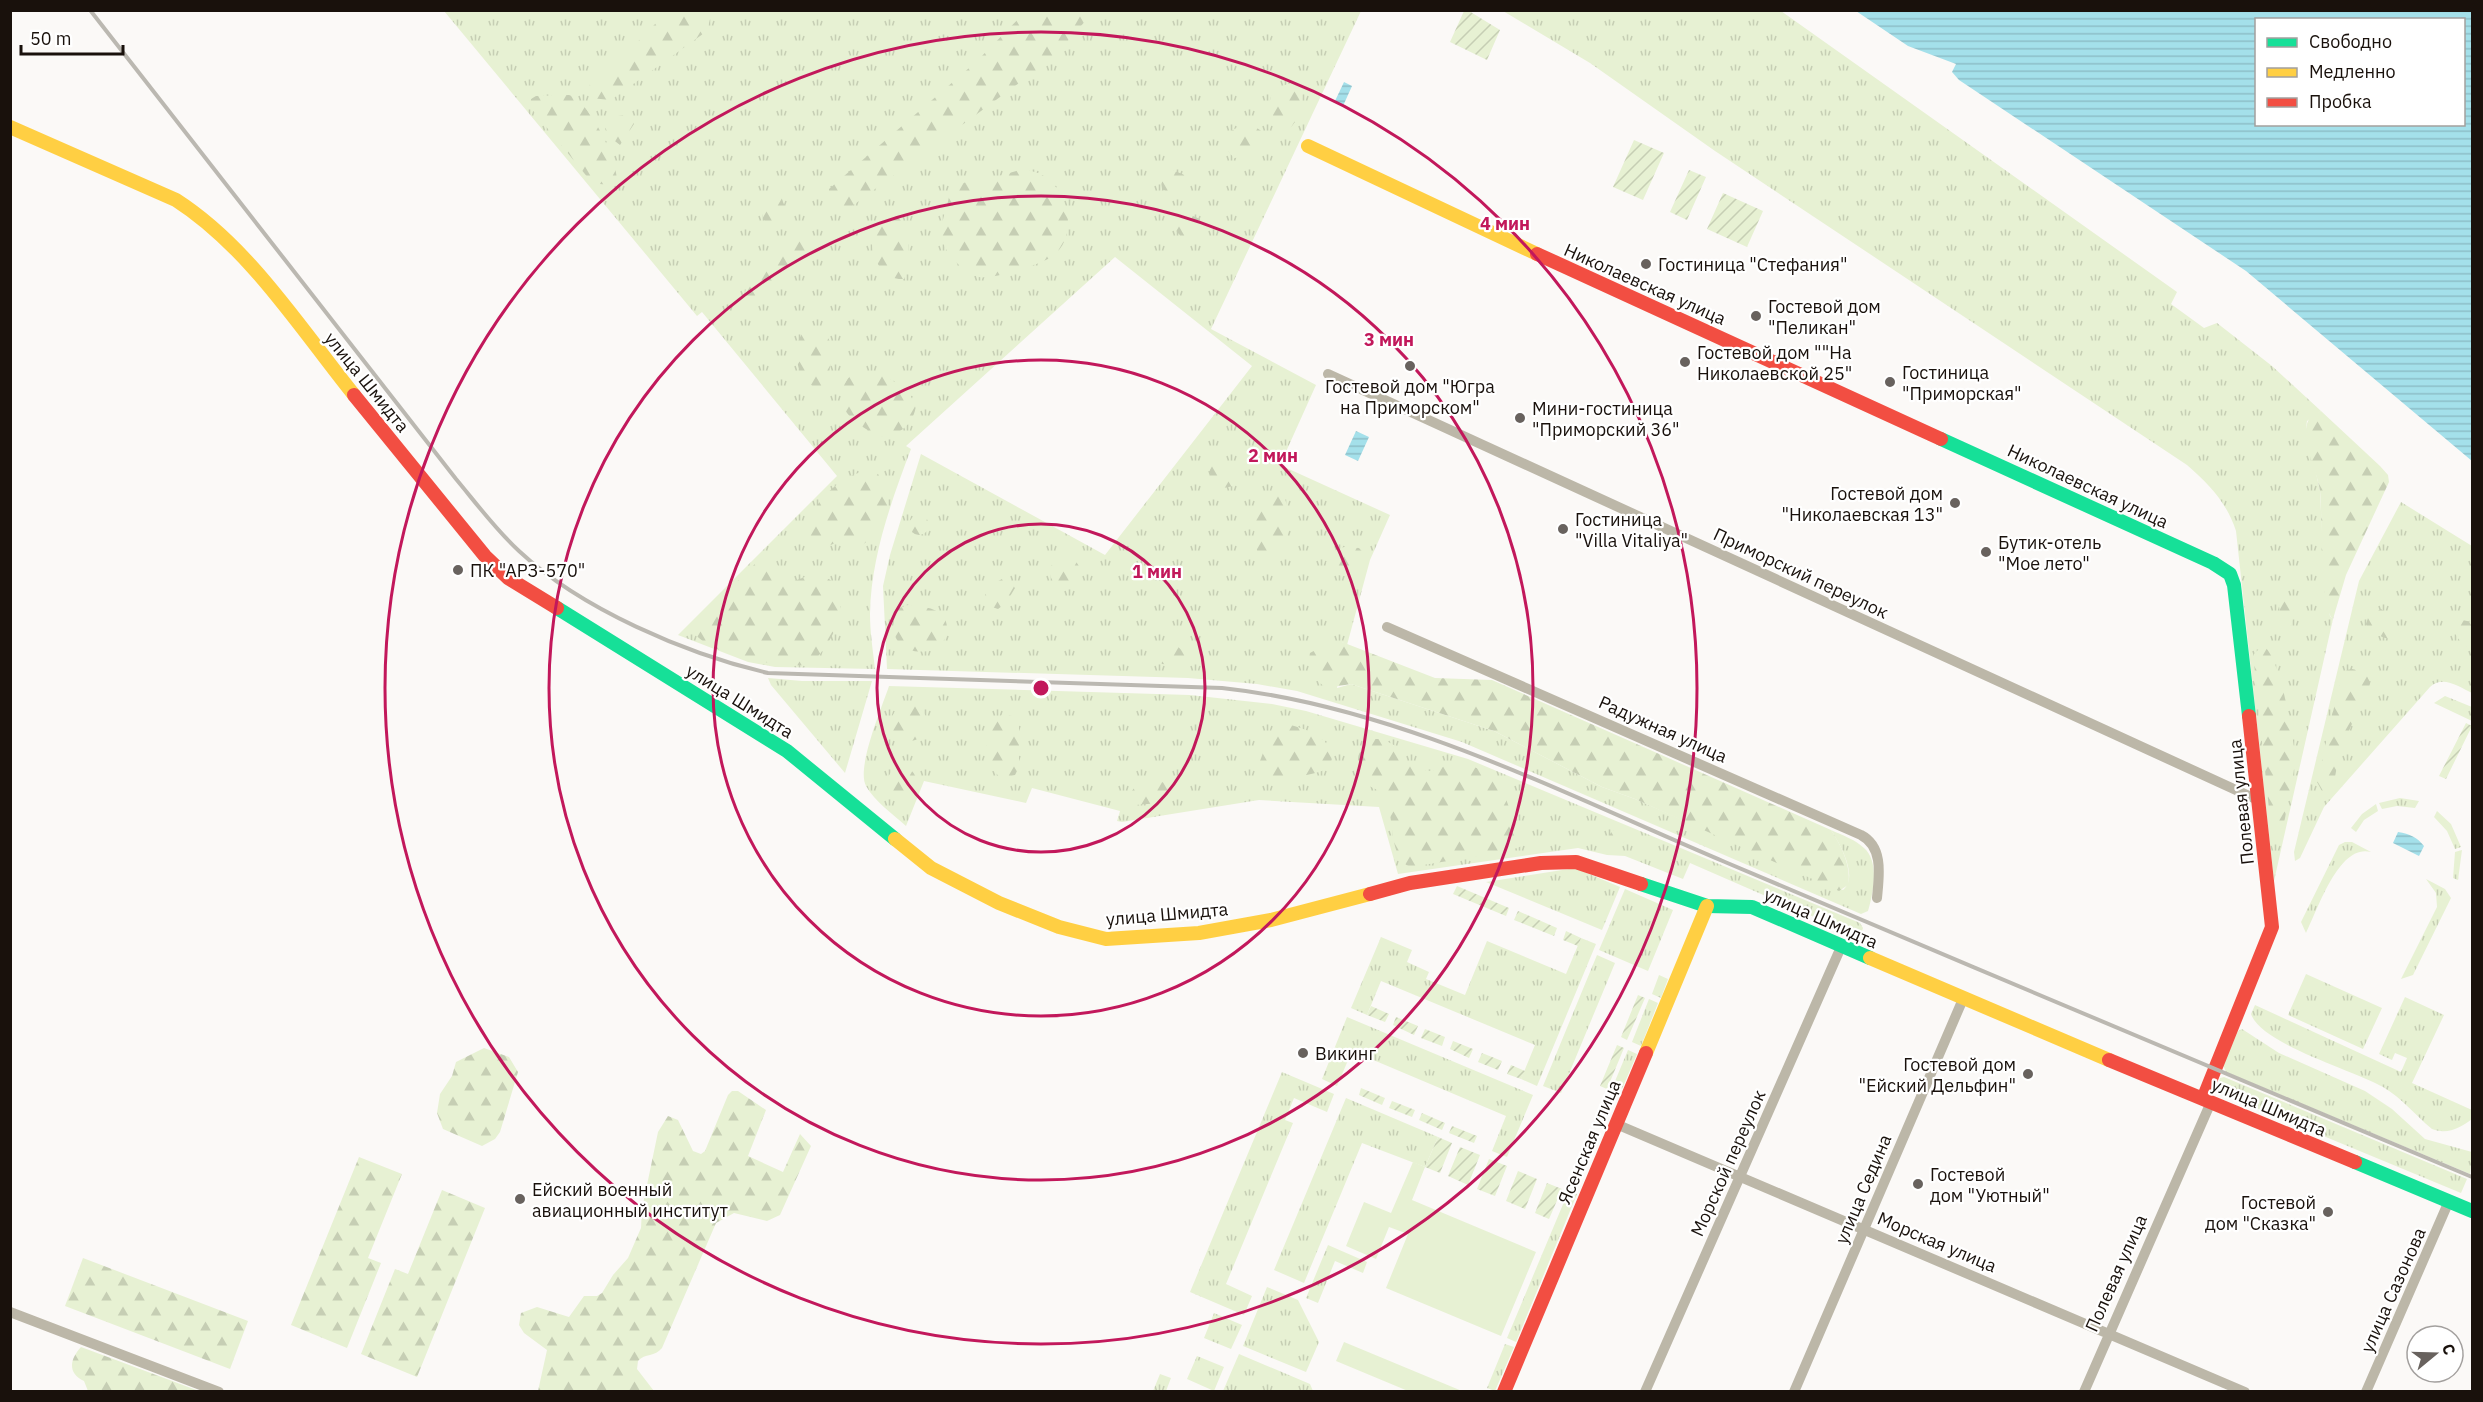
<svg xmlns="http://www.w3.org/2000/svg" width="2483" height="1402" font-family="'IBM Plex Sans',sans-serif">
	<defs>
		<pattern id="grass-tufts" width="24" height="20" patternUnits="userSpaceOnUse" patternTransform="scale(1.5)"><rect width="24" height="20" fill="#e7f1d3"/><path d="M3 7l-1-3M5 7V3M7 7l1-3M15 17l-1-3M17 17v-4M19 17l1-3" fill="none" stroke="#c6ceb4"/></pattern>
		<pattern id="forest-firs" width="22" height="20" patternUnits="userSpaceOnUse" patternTransform="scale(1.5)"><rect width="22" height="20" fill="#e7f1d3"/><path d="M5 1l3.5 6h-7zM16 11l3.5 6h-7z" fill="#c6ceb4"/></pattern>
		<pattern id="garden-furrows" width="10" height="10" patternUnits="userSpaceOnUse" patternTransform="scale(1.5)"><rect width="10" height="10" fill="#e7f1d3"/><path d="M-1 1l2-2M0 10L10 0M9 11l2-2" fill="none" stroke="#c6ceb4"/></pattern>
		<pattern id="water-rules" width="6" height="5" patternUnits="userSpaceOnUse" patternTransform="scale(1.5)"><rect width="6" height="5" fill="#a4e0ea"/><path d="M0 2.5h6" fill="none" stroke="#8dbfc8"/></pattern>
	</defs>
	<rect width="100%" height="100%" fill="#fbf9f7"/>
	<!-- grass -->
	<path fill="url(#grass-tufts)" d="M444 11H1361L1211 329 1316 385 1280 465 1390 515 1370 560 1347 645 1342 642 1337 688 1351 684 1494 731 1602 787 1635 799 1843 890C1859 877 1840 844 1831 830 1842 835 1856 840 1864 848 1880 862 1873 894 1868 911L1861 914 1462 742 1297 691 1257 684 1188 678 887 669 883 586 890 555 921 454 1105 555 1252 366 1115 257 906 446 911 449C891 502 871 557 870 614 870 632 873 651 875 669L775 667 748 662 678 635 837 476 702 312 697 316Z
		M1503 11H1781L2177 292 2171 304 2204 328 2217 323 2272 366 2321 411 2307 421 2306 428 2320 491 2325 594 2330 616 2333 619 2274 881 2236 531C2227 503 2209 484 2187 465L1715 151 1590 63Z
		M2401 502 2472 546V693C2459 687 2443 675 2430 687L2324 807 2300 858 2295 861 2294 852 2359 581Z
		M768 678 802 681H872L845 773 771 685Z
		M889 686 1190 695 1272 704 1306 711 1468 759 1860 923 1863 928 1860 937 1690 863 1683 879 1625 856 1607 855 1578 848 1398 874 1379 807 1259 800 1122 822 1117 821 1120 811 1032 788 1026 803 924 781 906 826C893 814 875 802 866 786 856 768 882 707 889 686Z
		M2445 696 2472 707V721L2434 703Z
		M2400 798 2419 801 2415 808 2397 806 2382 809 2379 803Z
		M2376 804 2378 811 2364 820 2356 832 2351 828 2362 814Z
		M2437 811 2451 824 2461 847 2455 849 2447 831 2434 817Z
		M2345 842H2352L2371 852C2339 843 2318 909 2306 933L2301 922 2339 845Z
		M2462 850 2458 880 2453 878 2455 852Z
		M1575 868 1620 887 1602 930 1486 882Z
		M2426 879 2445 889 2451 898 2413 975 2401 979 2437 907 2436 893Z
		M1625 889 1673 910 1648 971 1599 950Z
		M1381 937 1412 950 1407 962 1429 972 1426 979 1465 995 1487 941 1566 974 1581 938 1596 944 1537 1086 1521 1079 1535 1045 1381 981 1367 1015 1351 1008Z
		M1597 955 1615 963 1561 1093 1543 1086Z
		M2306 974 2382 1008 2363 1049 2288 1015Z
		M1659 975 1668 979 1661 998 1652 994Z
		M2405 997 2444 1015 2412 1083 2472 1110V1119C2460 1128 2448 1135 2432 1129 2415 1115 2402 1098 2383 1087 2354 1070 2262 1045 2251 1014L2255 1005 2401 1072 2407 1058 2395 1053 2392 1060 2379 1054Z
		M1649 999 1658 1003 1641 1046 1632 1042Z
		M1347 1017 1533 1095 1507 1157 1492 1151 1506 1116 1352 1051 1337 1086 1322 1079Z
		M2242 1029 2279 1053 2365 1091 2392 1109 2425 1139 2472 1152 2470 1174 2226 1072 2223 1065 2238 1031Z
		M1628 1050 1637 1054 1622 1089 1613 1086Z
		M1282 1072 1334 1094 1327 1112 1294 1098 1285 1120 1293 1123 1226 1284 1252 1296 1244 1315 1190 1292Z
		M2224 1077 2467 1179 2461 1193 2222 1094 2218 1088 2220 1078Z
		M1346 1098 1438 1137 1425 1167 1362 1143 1304 1283 1274 1270Z
		M1569 1190 1577 1194 1516 1342 1507 1338Z
		M1328 1245 1367 1262 1363 1273 1335 1261 1318 1303 1306 1298Z
		M1267 1287 1298 1300 1319 1342 1306 1372 1243 1346Z
		M1214 1313 1242 1325 1231 1349 1204 1338Z
		M1505 1344 1514 1347 1495 1391 1487 1388Z
		M1239 1354 1310 1384 1313 1391H1223Z
		M1197 1356 1224 1367 1214 1391 1187 1379Z
		M1160 1374 1171 1378 1166 1391H1153Z"/>
	<!-- forest -->
	<path fill="url(#forest-firs)" d="M687 10 706 11 710 19 707 31 611 100 590 98 588 94 590 84 612 68 656 23 665 17Z
		M1026 11H1094L1053 58 848 209 834 211 829 208V189L976 62Z
		M1291 83 1295 84 1302 92C1303 105 1299 120 1289 129L1283 128C1271 118 1264 101 1276 88Z
		M569 95C590 102 616 157 617 179 607 186 599 186 589 179L530 107 531 99 536 96Z
		M626 115 631 118 634 124 620 145 607 135 605 128 618 116Z
		M1240 126C1253 126 1260 126 1267 139 1261 155 1250 157 1234 158L1228 151 1231 131Z
		M1165 167 1187 176 1190 188 1185 193 1174 196 1162 189 1160 172Z
		M1023 169C1031 171 1042 173 1048 179 1070 197 1077 237 1053 256 1043 264 990 280 979 277 965 274 945 254 942 239 938 225 949 206 950 190 964 180 975 181 991 178 1001 176 1012 172 1023 169Z
		M776 197H781L787 212 778 225 770 226 763 219C762 207 765 202 776 197Z
		M1179 210 1200 219 1203 231C1187 247 1171 234 1173 214Z
		M885 213C914 214 910 259 904 279 873 282 860 229 885 213Z
		M798 235 811 244 809 258 762 303 755 307 748 306 743 300 746 289 788 236Z
		M817 328C841 340 828 365 828 385L820 390C797 381 789 350 804 331Z
		M857 371C880 370 906 384 916 405 914 424 898 438 878 436 868 430 854 423 847 413 837 398 842 379 857 371Z
		M2321 411 2380 466 2388 475 2389 482 2346 575 2333 619C2318 605 2323 516 2320 491 2318 470 2296 435 2311 416Z
		M1214 459 1236 468 1239 480 1234 486 1223 488 1211 481 1209 464Z
		M869 470 878 474C884 484 889 494 887 505 885 522 869 550 848 548 843 547 840 544 835 543L820 550 809 546C799 512 838 475 869 470Z
		M1267 494H1276L1285 499C1293 520 1289 552 1268 563L1259 558 1254 539 1257 502Z
		M909 525a10 10 0 1 1 20 0a10 10 0 1 1-20 0Z
		M1344 547 1359 548 1366 556C1363 575 1351 579 1334 574L1326 563 1332 552Z
		M763 556 771 557 783 572 782 580 786 584 805 577 829 579C856 600 830 650 808 665 780 667 707 656 692 630L693 625Z
		M1050 572a15 15 0 1 1 30 0a15 15 0 1 1-30 0Z
		M1002 579 1013 582 1015 588 1006 603 998 609 992 607 985 595 989 586Z
		M2287 598C2295 606 2294 621 2289 630H2282L2279 606Z
		M908 605C925 606 949 609 947 631 946 638 943 643 938 648 906 661 882 637 899 608Z
		M2381 609 2392 617C2394 626 2395 633 2388 639L2369 632 2366 624 2369 615Z
		M2462 620 2472 622V650C2462 643 2451 636 2456 623Z
		M1330 642H1342L1435 678 1492 680 1831 830C1841 845 1852 867 1848 885L1839 891 1635 799 1602 787 1494 731 1351 684 1327 688C1313 679 1306 670 1310 653Z
		M1170 646H1177L1186 654 1185 659 1176 665 1162 664 1157 657 1158 652Z
		M2262 646C2279 649 2295 742 2295 760 2294 775 2290 790 2287 806 2285 815 2286 826 2277 830L2270 819 2254 663V654Z
		M2352 669 2366 672 2370 683 2340 751 2333 787 2323 793 2317 782 2341 677 2347 670Z
		M891 723a18 18 0 1 1 36 0a18 18 0 1 1-36 0Z
		M1002 715 1012 716 1019 724V767L1015 775 1002 779 986 764V733L988 724Z
		M1285 724C1303 727 1343 741 1329 767 1322 774 1282 781 1272 776 1266 773 1263 767 1260 761L1272 729Z
		M1378 739C1391 742 1400 746 1402 759 1409 768 1425 773 1436 770 1442 769 1446 763 1453 762 1463 761 1489 772 1496 779 1506 792 1512 822 1523 839L1522 846 1509 851 1411 867C1387 860 1396 814 1384 796 1378 788 1368 787 1361 781 1356 763 1355 739 1378 739Z
		M888 781a14 14 0 1 1 28 0a14 14 0 1 1-28 0Z
		M1147 780 1168 783 1173 786 1175 794 1160 803 1135 805 1129 798C1132 788 1137 784 1147 780Z
		M1609 838a8 8 0 1 1 16 0a8 8 0 1 1-16 0Z
		M484 1048 509 1057 518 1072 500 1132 495 1139 482 1146 443 1129 437 1113 440 1094 452 1076 456 1062Z
		M732 1091H738L766 1110 748 1156 783 1172 800 1134 811 1146 780 1215 767 1221 734 1213 716 1223 662 1348C655 1357 645 1353 638 1361L637 1369 654 1391H538L547 1350 524 1333 519 1325 521 1313 537 1307 569 1317 584 1296H597L602 1293 613 1275 628 1258 641 1228 642 1209 658 1132 668 1116 678 1120 693 1151 701 1154 705 1151 728 1095Z
		M359 1157 402 1174 368 1258 381 1263 347 1348 291 1325Z
		M442 1190 485 1208 417 1377 361 1354 395 1269 408 1274Z
		M83 1258 248 1321 230 1369 65 1306Z
		M81 1347 199 1391H88L84 1381C67 1373 70 1359 81 1347Z"/>
	<!-- park -->
	<path fill="#e7f1d3" d="M1413 1162 1425 1167 1412 1200 1536 1252 1501 1336 1386 1288 1408 1234 1389 1227 1376 1259 1346 1246 1364 1202 1391 1213Z
		M1344 1342 1462 1391H1408L1336 1361Z"/>
	<!-- garden -->
	<path fill="url(#garden-furrows)" d="M1464 11H1469L1500 30 1487 60 1450 42Z
		M1634 140 1664 153 1643 200 1613 187Z
		M1689 170 1706 177 1687 220 1670 212Z
		M1723 193 1763 211 1747 247 1707 229Z
		M2466 723 2472 726 2446 779 2439 776Z
		M1457 886 1509 908 1506 916 1453 894Z
		M1518 911 1557 928 1554 936 1514 920Z
		M1566 931 1581 938 1578 946 1563 940Z
		M1638 995 1645 998 1627 1040 1621 1037Z
		M1371 1006 1389 1014 1385 1022 1367 1015Z
		M1396 1017 1418 1026 1414 1035 1393 1025Z
		M1425 1029 1445 1037 1442 1046 1421 1038Z
		M1453 1041 1473 1049 1469 1058 1450 1049Z
		M1617 1045 1624 1048 1607 1089 1600 1086Z
		M1482 1053 1502 1061 1498 1070 1478 1062Z
		M1511 1065 1525 1071 1521 1079 1507 1074Z
		M1361 1088 1385 1098 1382 1105 1359 1095Z
		M1392 1101 1415 1110 1412 1117 1389 1108Z
		M1422 1113 1445 1123 1442 1130 1419 1120Z
		M1452 1126 1477 1136 1474 1143 1449 1133Z
		M1438 1137 1452 1143 1440 1173 1425 1167Z
		M1460 1147 1480 1155 1468 1185 1448 1176Z
		M1489 1159 1507 1166 1495 1196 1477 1189Z
		M1518 1171 1537 1179 1525 1209 1506 1201Z
		M1547 1183 1562 1189 1549 1219 1535 1213Z"/>
	<!-- water -->
	<path fill="url(#water-rules)" fill-rule="evenodd" d="M1856 11H2472V461L2246 271 1959 80 1952 72 1956 64 1908 46ZM2256 20H2464V124H2256Z
		M1344 82 1352 86 1343 106 1335 101Z
		M1356 431 1369 437 1358 461 1345 455Z
		M2398 832C2410 834 2417 837 2424 846L2419 856 2393 843Z"/>
	<g fill="none" stroke-linecap="round" stroke-linejoin="round">
		<!-- street -->
		<path stroke="#bcb7a8" stroke-width="10" d="M1328 374 2260 801
			M1387 627 1861 835C1884 847 1879 876 1877 898
			M1616 1124 2245 1392
			M10 1312 219 1392
			M1645 1392 1841 947
			M1794 1392 1963 999
			M2084 1392 2211 1102
			M2366 1392 2449 1201"/>
		<!-- fast -->
		<path stroke="#16e098" stroke-width="14" d="M1941 439 2213 563 2230 574 2234 585 2249 716
			M557 608 787 751 895 839
			M1641 884 1707 906 1752 907 1870 958
			M2355 1162 2472 1211"/>
		<!-- slow -->
		<path stroke="#ffcf43" stroke-width="14" d="M10 127 176 200C249 247 300 328 354 395
			M1308 146 1537 254
			M895 839 931 868 999 903 1059 927 1106 939 1199 933 1271 920 1370 894
			M1870 958 2109 1060
			M1646 1053 1707 906"/>
		<!-- jam -->
		<path stroke="#f24e42" stroke-width="14" d="M1537 254 1941 439
			M354 395 485 556 508 578 557 608
			M1370 894 1410 883 1541 863 1576 862 1641 884
			M2109 1060 2355 1162
			M2203 1099 2272 927 2249 716
			M1504 1392 1646 1053"/>
		<!-- rail -->
		<path stroke="#bbb8b1" stroke-width="4" d="M90 10 456 479C476 503 496 530 519 551 581 609 686 654 768 673L1222 688C1398 707 1564 794 1725 862 1974 967 2223 1074 2472 1177"/>
	</g>
	<!-- distance rings -->
	<g fill="none" stroke="#c2185b" stroke-width="3">
		<circle cx="1041" cy="688" r="164"/>
		<circle cx="1041" cy="688" r="328"/>
		<circle cx="1041" cy="688" r="492"/>
		<circle cx="1041" cy="688" r="656"/>
	</g>
	<!-- markers -->
	<g fill="#68625e" stroke="#fff" stroke-width="2">
		<circle cx="1646" cy="264" r="6"/>
		<circle cx="1756" cy="316" r="6"/>
		<circle cx="1685" cy="362" r="6"/>
		<circle cx="1410" cy="366" r="6"/>
		<circle cx="1890" cy="382" r="6"/>
		<circle cx="1520" cy="418" r="6"/>
		<circle cx="1955" cy="503" r="6"/>
		<circle cx="1563" cy="529" r="6"/>
		<circle cx="1986" cy="552" r="6"/>
		<circle cx="458" cy="570" r="6"/>
		<circle cx="1303" cy="1053" r="6"/>
		<circle cx="2028" cy="1074" r="6"/>
		<circle cx="1918" cy="1184" r="6"/>
		<circle cx="520" cy="1199" r="6"/>
		<circle cx="2328" cy="1212" r="6"/>
	</g>
	<g text-anchor="middle" dominant-baseline="central" stroke-width="4.5" stroke-linejoin="round" paint-order="stroke">
		<!-- poi labels -->
		<g font-size="18" fill="#19110c" stroke="#fff" text-anchor="start">
			<text x="1658" y="264">Гостиница "Стефания"</text>
			<text x="1768" y="306">Гостевой дом<tspan x="1768" dy="21">"Пеликан"</tspan></text>
			<text x="1697" y="352">Гостевой дом ""На<tspan x="1697" dy="21">Николаевской 25"</tspan></text>
			<text x="1902" y="372">Гостиница<tspan x="1902" dy="21">"Приморская"</tspan></text>
			<text x="1410" y="386" text-anchor="middle">Гостевой дом "Югра<tspan x="1410" dy="21">на Приморском"</tspan></text>
			<text x="1532" y="408">Мини-гостиница<tspan x="1532" dy="21">"Приморский 36"</tspan></text>
			<text x="1943" y="493" text-anchor="end">Гостевой дом<tspan x="1943" dy="21">"Николаевская 13"</tspan></text>
			<text x="1575" y="519">Гостиница<tspan x="1575" dy="21">"Villa Vitaliya"</tspan></text>
			<text x="1998" y="542">Бутик-отель<tspan x="1998" dy="21">"Мое лето"</tspan></text>
			<text x="470" y="570">ПК "АРЗ-570"</text>
			<text x="1315" y="1053">Викинг</text>
			<text x="2016" y="1064" text-anchor="end">Гостевой дом<tspan x="2016" dy="21">"Ейский Дельфин"</tspan></text>
			<text x="1930" y="1174">Гостевой<tspan x="1930" dy="21">дом "Уютный"</tspan></text>
			<text x="532" y="1189">Ейский военный<tspan x="532" dy="21">авиационный институт</tspan></text>
			<text x="2316" y="1202" text-anchor="end">Гостевой<tspan x="2316" dy="21">дом "Сказка"</tspan></text>
		</g>
		<!-- street labels -->
		<g font-size="18" fill="#19110c" stroke="#fff">
			<text transform="translate(1645 284) rotate(24)">Николаевская улица</text>
			<text transform="translate(367 382) rotate(51)">улица Шмидта</text>
			<text transform="translate(2088 486) rotate(25)">Николаевская улица</text>
			<text transform="translate(1801 573) rotate(25)">Приморский переулок</text>
			<text transform="translate(740 701) rotate(32)">улица Шмидта</text>
			<text transform="translate(1663 729) rotate(24)">Радужная улица</text>
			<text transform="translate(2241 802) rotate(-96)">Полевая улица</text>
			<text transform="translate(1167 914) rotate(-5)">улица Шмидта</text>
			<text transform="translate(1821 918) rotate(24)">улица Шмидта</text>
			<text transform="translate(2269 1107) rotate(23)">улица Шмидта</text>
			<text transform="translate(1589 1142) rotate(-67)">Ясенская улица</text>
			<text transform="translate(1728 1163) rotate(-66)">Морской переулок</text>
			<text transform="translate(1863 1189) rotate(-67)">улица Седина</text>
			<text transform="translate(1937 1242) rotate(23)">Морская улица</text>
			<text transform="translate(2116 1273) rotate(-66)">Полевая улица</text>
			<text transform="translate(2393 1290) rotate(-66)">улица Сазонова</text>
		</g>
	</g>
	<circle cx="1041" cy="688" r="9" fill="#c2185b" stroke="#fff" stroke-width="3"/>
	<g font-size="18" text-anchor="middle" font-weight="bold" fill="#c2185b" stroke="#fff" stroke-width="4.5" stroke-linejoin="round" paint-order="stroke">
		<text x="1505" y="230">4 мин</text>
		<text x="1389" y="346">3 мин</text>
		<text x="1273" y="462">2 мин</text>
		<text x="1157" y="578">1 мин</text>
	</g>
	<!-- border -->
	<rect width="2483" height="1402" fill="none" stroke="#19110c" stroke-width="24"/>
	<!-- legend -->
	<rect x="2255" y="18" width="210" height="108" fill="#ffffff" stroke="#a3a09e" stroke-width="1.5"/>
	<rect x="2267" y="38" width="30" height="9" fill="#16e098" stroke="#a3a09e" stroke-width="1.5"/>
	<text x="2309" y="48" font-size="18" fill="#19110c">Свободно</text>
	<rect x="2267" y="68" width="30" height="9" fill="#ffcf43" stroke="#a3a09e" stroke-width="1.5"/>
	<text x="2309" y="78" font-size="18" fill="#19110c">Медленно</text>
	<rect x="2267" y="98" width="30" height="9" fill="#f24e42" stroke="#a3a09e" stroke-width="1.5"/>
	<text x="2309" y="108" font-size="18" fill="#19110c">Пробка</text>
	<!-- north arrow -->
	<g transform="translate(2435 1354) rotate(71)"><circle r="28" fill="#ffffff" stroke="#a3a09e" stroke-width="1.5"/>
	<path d="M0-4.5L10 22L0 15L-10 22Z" fill="#68625e"/>
	<text y="-9" font-size="16" font-weight="bold" text-anchor="middle" fill="#19110c">С</text>
	</g>
	<!-- scale -->
	<path d="M21 45v9h102v-9" fill="none" stroke="#19110c" stroke-width="3"/>
	<text x="30" y="45" font-size="18" fill="#19110c" stroke="#ffffff" stroke-width="4.5" paint-order="stroke">50 m</text>
</svg>
